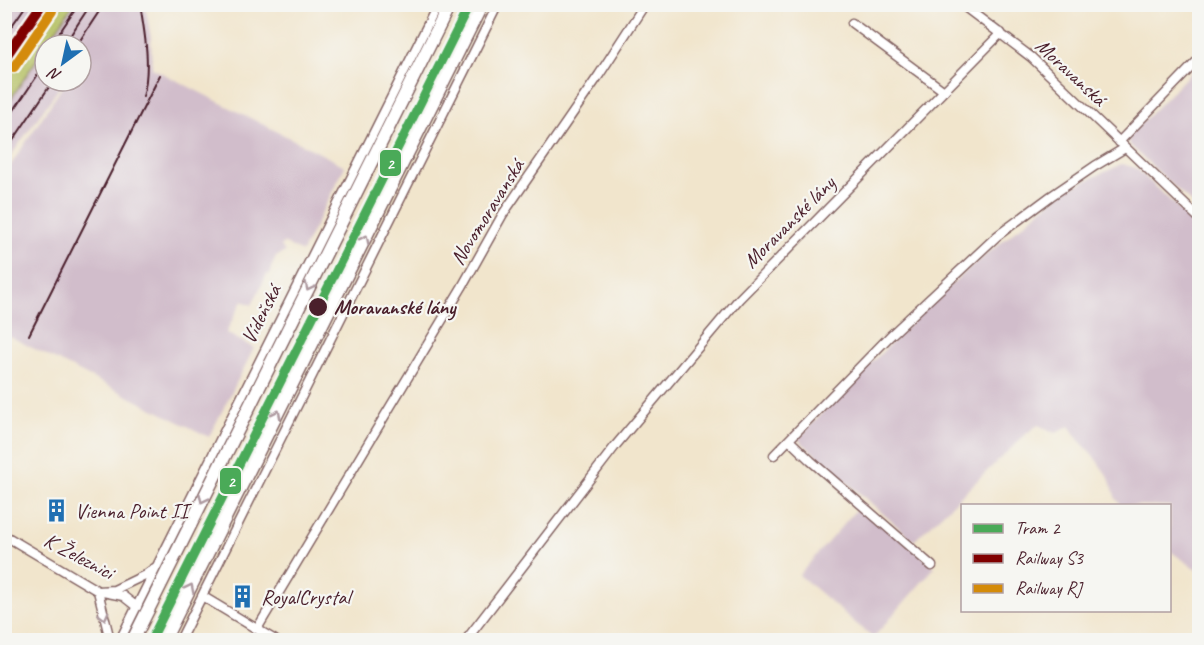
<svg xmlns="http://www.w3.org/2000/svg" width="1204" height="645" font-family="Caveat,sans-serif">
	<rect width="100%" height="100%" fill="#f6f6f2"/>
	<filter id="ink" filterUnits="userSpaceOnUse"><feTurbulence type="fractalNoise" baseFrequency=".0167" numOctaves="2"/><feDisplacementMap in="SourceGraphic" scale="12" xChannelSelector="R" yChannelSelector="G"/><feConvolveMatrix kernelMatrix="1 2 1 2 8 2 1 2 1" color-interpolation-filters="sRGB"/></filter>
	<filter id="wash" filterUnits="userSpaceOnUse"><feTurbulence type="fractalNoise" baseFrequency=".008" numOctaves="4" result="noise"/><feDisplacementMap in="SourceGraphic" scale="24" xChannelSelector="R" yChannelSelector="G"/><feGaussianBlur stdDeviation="1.35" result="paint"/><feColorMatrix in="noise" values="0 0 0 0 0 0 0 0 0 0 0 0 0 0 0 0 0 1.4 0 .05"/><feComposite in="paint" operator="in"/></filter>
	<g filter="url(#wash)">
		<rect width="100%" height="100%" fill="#f1e5cc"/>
		<!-- industrial -->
		<path fill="#d1bdcb" d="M4 5H145L151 38 152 68 345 166 302 252 283 243 281 246 285 252 276 257 270 270 271 271 269 275 267 274 252 305 242 301 226 333 254 348 209 437 5 334V174L66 81H81V45H45V81H64L5 164Z
			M1199 64V210L1130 145 1129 140 1131 134Z
			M1122 164 1136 168 1199 228V571L1170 551V506L1121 505 1116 499 1109 478 1092 454 1078 439 1069 426 1056 433 1038 425 1027 433 914 541 798 439 818 417 925 309 958 278 1064 191Z
			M862 503 935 567 873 638 799 575Z"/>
		<!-- green -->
		<path fill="#b4c062" stroke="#7f7046" stroke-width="1.5" d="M47 5H73L46 45H45V47L5 108V68Z"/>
	</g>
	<g filter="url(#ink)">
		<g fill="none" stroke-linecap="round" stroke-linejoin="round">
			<defs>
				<path id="minor" d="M961 4 1031 57 1200 219
					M852 23 944 91
					M1119 142 1200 58
					M789 440 811 461 932 566
					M774 455 890 336 997 236 1051 196 1095 166 1125 148
					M4 535 98 591 123 596 137 607
					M202 596 275 640
					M257 629 462 287 503 214 599 75 645 4
					M110 640 98 591 114 590 145 575 156 567
					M120 640 438 4
					M180 640 498 4
					M466 640 616 445 739 299 1001 33"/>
				<path id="highway" d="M133 640 450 4
					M164 640 482 4"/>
			</defs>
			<!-- minor casing -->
			<use href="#minor" stroke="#846463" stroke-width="11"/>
			<!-- highway casing -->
			<use href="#highway" stroke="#846463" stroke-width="15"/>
			<!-- minor -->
			<use href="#minor" stroke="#fff" stroke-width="8"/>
			<!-- highway -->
			<use href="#highway" stroke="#fff" stroke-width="12"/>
			<!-- rail -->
			<path stroke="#4a1f2b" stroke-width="2" d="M140 4C145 35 151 66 143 97
				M4 14 11 4
				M4 37 27 4
				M51 45 79 4
				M64 45 91 4
				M77 45 104 4
				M4 125 45 64
				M4 154 53 81
				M29 335 160 75"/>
			<defs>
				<path id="rail-1" d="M4 59 42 4"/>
				<path id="rail-2" d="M14 67 52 11"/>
			</defs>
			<!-- rail-1 casing -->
			<use href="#rail-1" stroke="#f6f6f2" stroke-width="15"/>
			<!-- rail-2 casing -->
			<use href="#rail-2" stroke="#f6f6f2" stroke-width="15"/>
			<!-- rail-1 -->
			<use href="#rail-1" stroke="#800000" stroke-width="10"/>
			<!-- rail-2 -->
			<use href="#rail-2" stroke="#d48b09" stroke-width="10"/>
			<defs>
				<path id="tram-1" d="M151 640 470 4"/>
			</defs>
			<!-- tram-1 casing -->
			<use href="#tram-1" stroke="#f6f6f2" stroke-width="14"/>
			<!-- tram-1 -->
			<use href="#tram-1" stroke="#4aaa58" stroke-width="9"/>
		</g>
		<!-- one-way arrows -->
		<defs><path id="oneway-chevron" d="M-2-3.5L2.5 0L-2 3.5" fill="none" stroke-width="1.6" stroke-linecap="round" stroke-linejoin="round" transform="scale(1.5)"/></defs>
		<g stroke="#ae9aa0">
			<use href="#oneway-chevron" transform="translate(365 239) rotate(-63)"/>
			<use href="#oneway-chevron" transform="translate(309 287) rotate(116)"/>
			<use href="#oneway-chevron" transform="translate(277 414) rotate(-63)"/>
			<use href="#oneway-chevron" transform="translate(203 499) rotate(116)"/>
			<use href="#oneway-chevron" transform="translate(190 588) rotate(-63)"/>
			<use href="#oneway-chevron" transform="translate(104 616) rotate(76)"/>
		</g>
	</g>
	<!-- icons -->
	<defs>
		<symbol id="building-bare" viewBox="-9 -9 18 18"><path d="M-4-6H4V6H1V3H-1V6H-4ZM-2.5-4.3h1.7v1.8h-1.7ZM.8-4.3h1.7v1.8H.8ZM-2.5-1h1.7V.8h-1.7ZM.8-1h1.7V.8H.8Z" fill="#1f6fb2" stroke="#f6f6f2" stroke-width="2.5" paint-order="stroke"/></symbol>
	</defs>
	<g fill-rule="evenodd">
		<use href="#building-bare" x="40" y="494" width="33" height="33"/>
		<use href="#building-bare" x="226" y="580" width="33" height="33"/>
	</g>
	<!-- markers -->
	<circle fill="#4a1f2b" stroke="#f6f6f2" stroke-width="2" cx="318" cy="307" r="10"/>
	<g text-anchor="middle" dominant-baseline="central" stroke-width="4.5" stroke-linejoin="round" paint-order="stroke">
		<!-- street labels -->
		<g font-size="21" fill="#4a1f2b" stroke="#f6f6f2">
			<text transform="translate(1071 72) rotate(43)">Moravanská</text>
			<text transform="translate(487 212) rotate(-58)">Novomoravanská</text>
			<text transform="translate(789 222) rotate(-45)">Moravanské lány</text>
			<text transform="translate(261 314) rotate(-63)">Vídeňská</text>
			<text transform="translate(79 556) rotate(28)">K Železnici</text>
		</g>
		<!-- stop labels -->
		<g font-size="21" font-weight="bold" fill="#4a1f2b" stroke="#f6f6f2" text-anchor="start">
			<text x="334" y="307">Moravanské lány</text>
		</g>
		<!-- poi labels -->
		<g font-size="21" fill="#4a1f2b" stroke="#f6f6f2" text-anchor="start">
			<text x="75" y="511">Vienna Point II</text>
			<text x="261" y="597">RoyalCrystal</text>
		</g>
	</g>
	<g stroke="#f6f6f2" stroke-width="2">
		<rect x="379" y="149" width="23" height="28" rx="6" fill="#4aaa58"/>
		<rect x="219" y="467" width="23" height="28" rx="6" fill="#4aaa58"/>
	</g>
	<g font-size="16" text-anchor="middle" font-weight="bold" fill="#fff">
		<text x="390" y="169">2</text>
		<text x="231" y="487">2</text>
	</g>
	<!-- margin -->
	<rect width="1204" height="645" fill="none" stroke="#f6f6f2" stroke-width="24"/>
	<!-- legend -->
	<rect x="961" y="504" width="210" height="108" fill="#f6f6f2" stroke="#b1a0a2" stroke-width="1.5"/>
	<rect x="973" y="524" width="30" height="9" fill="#4aaa58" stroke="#b1a0a2" stroke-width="1.5"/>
	<text x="1015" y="534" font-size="18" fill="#4a1f2b">Tram 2</text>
	<rect x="973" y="554" width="30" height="9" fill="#800000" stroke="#b1a0a2" stroke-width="1.5"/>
	<text x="1015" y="564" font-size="18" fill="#4a1f2b">Railway S3</text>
	<rect x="973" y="584" width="30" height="9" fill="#d48b09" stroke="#b1a0a2" stroke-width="1.5"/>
	<text x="1015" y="594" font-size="18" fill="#4a1f2b">Railway RJ</text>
	<!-- north arrow -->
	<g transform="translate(63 63) rotate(213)"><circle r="28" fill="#f6f6f2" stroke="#b1a0a2" stroke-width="1.5"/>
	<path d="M0-4.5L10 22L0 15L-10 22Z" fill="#1f6fb2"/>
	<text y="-9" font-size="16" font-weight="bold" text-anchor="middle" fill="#4a1f2b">N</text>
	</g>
</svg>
